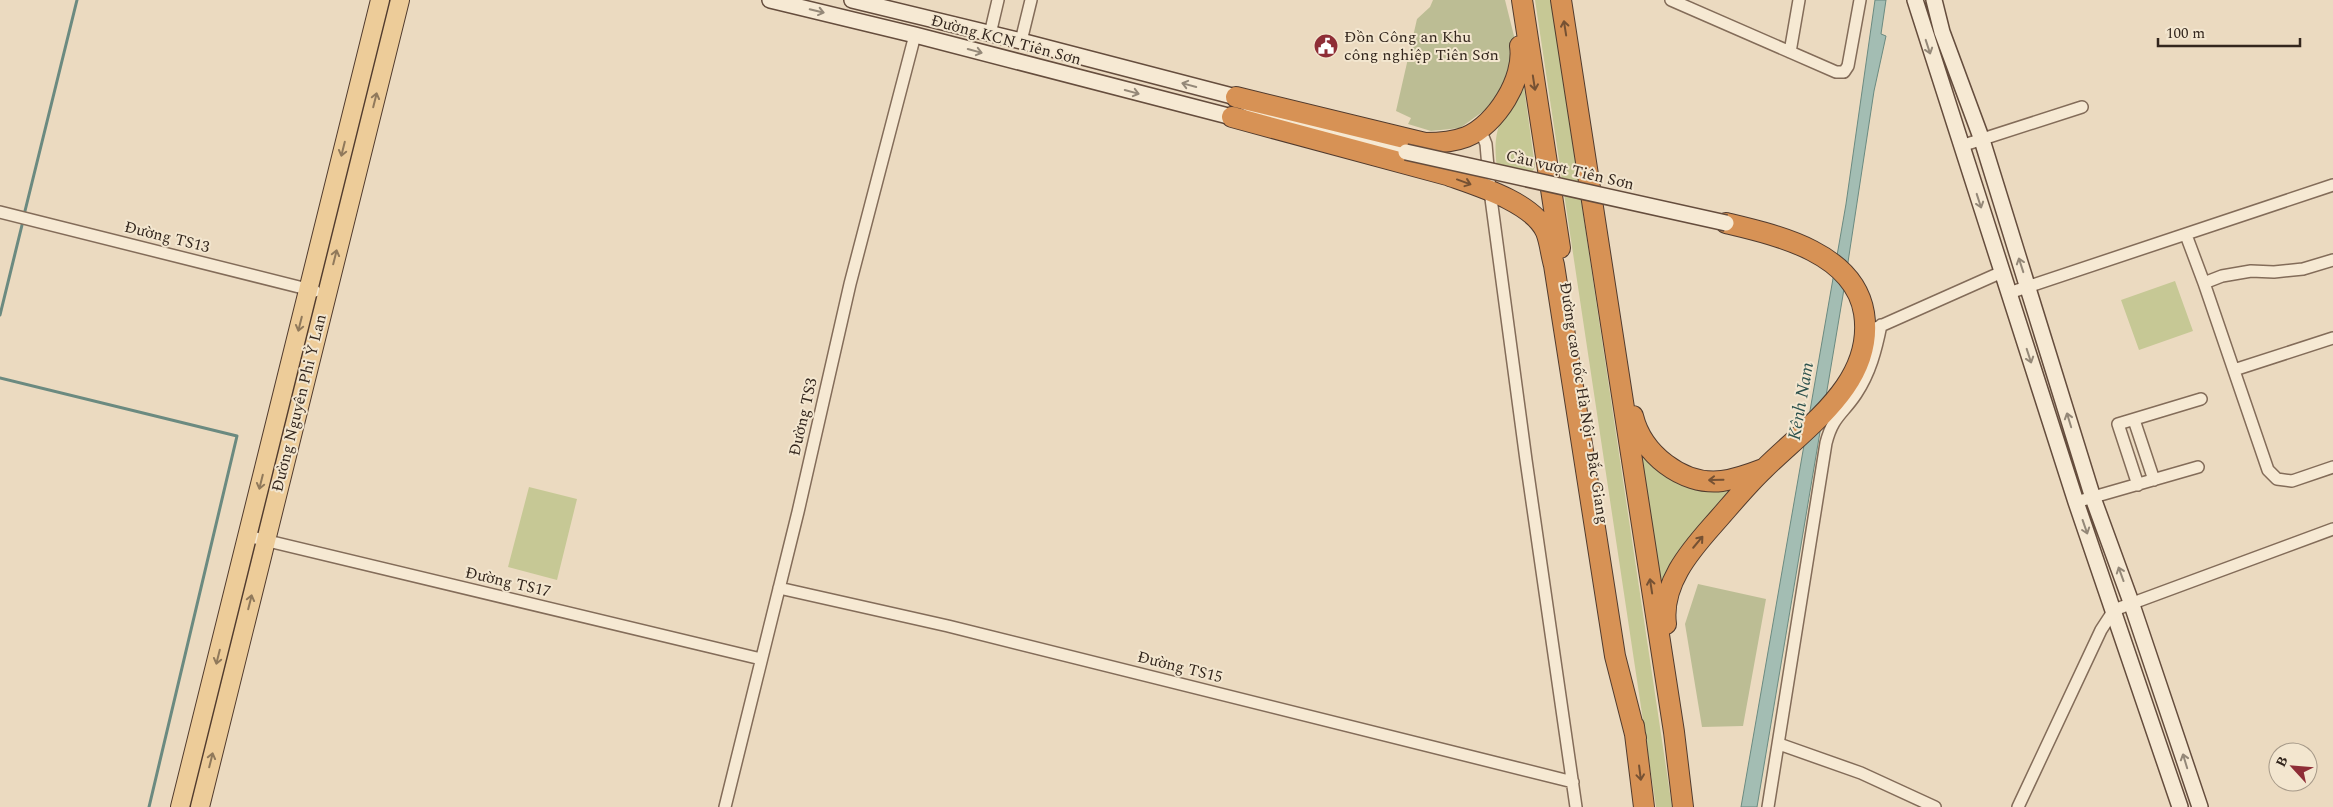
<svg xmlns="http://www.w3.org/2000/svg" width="2333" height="807" font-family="Spectral,serif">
	<rect width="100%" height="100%" fill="#ebdac0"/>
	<!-- green -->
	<path fill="#c6c895" d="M386 0H392L323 271 322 270Z
		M1535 0H1551L1672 807H1656Z
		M1523 80 1535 167 1531 174 1497 167C1491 127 1504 114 1523 80Z
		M2175 281 2193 331 2139 350 2121 300Z
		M312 310 315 312 263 520 260 521Z
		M1635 449 1651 463 1740 487 1661 593Z
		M529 487 577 499 557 580 508 567Z
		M252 551 254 557 191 807H186Z"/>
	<!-- cemetery -->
	<path fill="#bcbd94" d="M1433 0H1505L1515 40 1506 83 1485 110 1460 128 1431 131 1408 124 1411 118 1396 111 1417 19 1430 7Z
		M1698 584 1766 599 1743 726 1702 727 1685 624Z"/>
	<!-- water -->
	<path fill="#a3bdb3" stroke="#6b8a80" d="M1875 0H1886L1881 34 1886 36 1874 91 1843 295 1757 807H1741L1846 204Z"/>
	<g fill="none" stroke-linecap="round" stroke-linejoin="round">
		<!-- stream -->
		<path stroke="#6b8a80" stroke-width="3" d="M24 215 77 0
			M0 315 23 221
			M0 378 237 436 149 807"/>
		<defs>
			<path id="street" d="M1671 0 1836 72H1844L1848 66 1860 0
				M990 34 998 0
				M1021 41 1031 0
				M1790 52 1799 0
				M1480 129 1486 144 1490 191 1526 460 1576 807
				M1961 146 2082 107
				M0 212 315 291
				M2186 235 2204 283
				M2333 260 2303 269 2274 272 2251 271 2222 276 2204 283 2268 470 2277 479 2292 481 2333 467
				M2009 293 2333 185
				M1876 328 2002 272
				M2234 370 2333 338
				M2134 420 2154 480
				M2138 485 2118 424 2201 399
				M2076 502 2198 467
				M247 536 761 659
				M779 588 948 626 1573 782
				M1779 744 1861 773 1935 807
				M725 807 798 512 850 284 915 35
				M1768 807 1826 443C1833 416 1842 415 1856 394 1870 373 1876 350 1881 325
				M2018 807 2101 630 2114 610 2333 529"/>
			<path id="secondary" d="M770 0 915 35 1232 117H1241
				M852 0 1021 41 1236 97 1276 118 1406 152
				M1915 0 2076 502 2180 807
				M1934 0 1942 32 1982 140 2093 498 2131 602 2200 807"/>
			<path id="primary" d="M180 807 380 0
				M200 807 400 0"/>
			<path id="highway" d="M1522 0 1560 248
				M1561 0 1674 732 1683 807
				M1236 97 1425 143C1439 143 1453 142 1466 137 1496 125 1525 78 1520 46
				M1232 117 1447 175C1475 185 1533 202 1546 232 1550 242 1551 255 1554 265L1615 656 1636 738
				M1633 416C1642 453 1682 486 1722 481 1736 479 1750 474 1763 469
				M1666 624C1661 585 1689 552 1713 525 1730 506 1746 486 1764 469 1807 426 1875 383 1864 313 1854 252 1776 235 1726 223
				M1634 726 1644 807"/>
		</defs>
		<!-- street casing -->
		<use href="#street" stroke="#836c59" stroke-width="14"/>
		<!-- secondary casing -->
		<use href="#secondary" stroke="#654d3d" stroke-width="18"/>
		<!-- primary casing -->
		<use href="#primary" stroke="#513b2e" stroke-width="20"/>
		<!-- highway casing -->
		<use href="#highway" stroke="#513b2e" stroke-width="22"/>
		<!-- street -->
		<use href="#street" stroke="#f6e9d3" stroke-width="11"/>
		<!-- secondary -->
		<use href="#secondary" stroke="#f6e9d3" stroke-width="15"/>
		<!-- primary -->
		<use href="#primary" stroke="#edcc99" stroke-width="18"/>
		<!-- highway -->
		<use href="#highway" stroke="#d79255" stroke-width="20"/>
		<defs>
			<path id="secondary-bridge" d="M1406 152 1726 223"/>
		</defs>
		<!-- secondary-bridge casing -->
		<use href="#secondary-bridge" stroke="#654d3d" stroke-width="18" stroke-linecap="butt"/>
		<!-- secondary-bridge -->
		<use href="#secondary-bridge" stroke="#f6e9d3" stroke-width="15"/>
	</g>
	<!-- one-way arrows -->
	<defs><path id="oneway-shaft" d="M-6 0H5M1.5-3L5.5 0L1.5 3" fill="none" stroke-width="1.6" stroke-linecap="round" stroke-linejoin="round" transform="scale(1.25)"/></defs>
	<g stroke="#948878">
		<use href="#oneway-shaft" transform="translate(817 11) rotate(13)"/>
		<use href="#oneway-shaft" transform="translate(1928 47) rotate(72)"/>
		<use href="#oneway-shaft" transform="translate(975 51) rotate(15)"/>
		<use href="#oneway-shaft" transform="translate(1189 85) rotate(-165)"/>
		<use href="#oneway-shaft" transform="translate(1132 92) rotate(15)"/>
		<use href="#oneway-shaft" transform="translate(1979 201) rotate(72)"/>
		<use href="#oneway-shaft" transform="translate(2021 265) rotate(-108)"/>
		<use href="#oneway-shaft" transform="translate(2029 356) rotate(72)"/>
		<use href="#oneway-shaft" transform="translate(2069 420) rotate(-107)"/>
		<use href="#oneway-shaft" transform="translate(2085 527) rotate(71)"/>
		<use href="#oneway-shaft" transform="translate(2121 574) rotate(-110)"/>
		<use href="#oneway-shaft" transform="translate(2185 761) rotate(-107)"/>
	</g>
	<g stroke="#755133">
		<use href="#oneway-shaft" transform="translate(1565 28) rotate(-99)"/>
		<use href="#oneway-shaft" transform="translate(1534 83) rotate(81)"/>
		<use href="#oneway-shaft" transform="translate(1464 182) rotate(20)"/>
		<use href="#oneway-shaft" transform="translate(1716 480) rotate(179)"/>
		<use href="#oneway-shaft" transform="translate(1698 542) rotate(-50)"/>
		<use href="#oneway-shaft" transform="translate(1651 586) rotate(-99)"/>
		<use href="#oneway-shaft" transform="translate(1640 773) rotate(83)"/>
	</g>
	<g stroke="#90795b">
		<use href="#oneway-shaft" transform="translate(375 100) rotate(-76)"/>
		<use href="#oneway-shaft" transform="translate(343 149) rotate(104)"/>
		<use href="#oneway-shaft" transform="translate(335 257) rotate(-76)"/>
		<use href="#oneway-shaft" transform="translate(300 324) rotate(104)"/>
		<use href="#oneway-shaft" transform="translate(261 482) rotate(104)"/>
		<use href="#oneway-shaft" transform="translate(250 602) rotate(-76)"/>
		<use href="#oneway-shaft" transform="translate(218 657) rotate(104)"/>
		<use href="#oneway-shaft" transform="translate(211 760) rotate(-76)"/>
	</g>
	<!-- icons -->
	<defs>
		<symbol id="civic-disc" viewBox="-11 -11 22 22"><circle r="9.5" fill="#8e2d36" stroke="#f3e6cf"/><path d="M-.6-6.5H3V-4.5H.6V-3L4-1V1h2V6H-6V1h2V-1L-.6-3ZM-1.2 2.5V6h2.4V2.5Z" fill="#fff"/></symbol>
	</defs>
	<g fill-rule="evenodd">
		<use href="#civic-disc" x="1312" y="32" width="28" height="28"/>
	</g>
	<g text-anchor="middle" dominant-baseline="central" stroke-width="4" stroke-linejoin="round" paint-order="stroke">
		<!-- poi labels -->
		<g font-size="16" fill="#33261d" stroke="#f3e6cf" text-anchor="start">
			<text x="1344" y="37">Đồn Công an Khu<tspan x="1344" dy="18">công nghiệp Tiên Sơn</tspan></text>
		</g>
		<!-- street labels -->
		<g font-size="16" fill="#33261d" stroke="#f3e6cf">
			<text transform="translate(1006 40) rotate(15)">Đường KCN Tiên Sơn</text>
			<text transform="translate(1570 170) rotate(13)">Cầu vượt Tiên Sơn</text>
			<text transform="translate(167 237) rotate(14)">Đường TS13</text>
			<text transform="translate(299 403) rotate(-76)">Đường Nguyên Phi Ỷ Lan</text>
			<text transform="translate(1584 403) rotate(81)">Đường cao tốc Hà Nội - Bắc Giang</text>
			<text transform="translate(803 417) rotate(-77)">Đường TS3</text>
			<text transform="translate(508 582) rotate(13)">Đường TS17</text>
			<text transform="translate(1180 667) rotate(14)">Đường TS15</text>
		</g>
		<!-- water labels -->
		<g font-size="18" font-style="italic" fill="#2d524d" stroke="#f3e6cf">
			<text transform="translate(1801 401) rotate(-80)">Kênh Nam</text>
		</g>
	</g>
	<!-- north arrow -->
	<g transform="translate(2293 767) rotate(296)"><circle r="24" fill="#f3e6cf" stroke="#a69988"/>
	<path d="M0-4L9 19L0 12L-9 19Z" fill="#8e2d36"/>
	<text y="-8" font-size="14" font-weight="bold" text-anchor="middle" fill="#33261d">B</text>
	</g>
	<!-- scale -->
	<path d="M2158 38v8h142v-8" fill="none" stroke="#33261d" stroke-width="2.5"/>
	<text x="2166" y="38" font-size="15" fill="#33261d" stroke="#f3e6cf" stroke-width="4" paint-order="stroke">100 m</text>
</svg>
